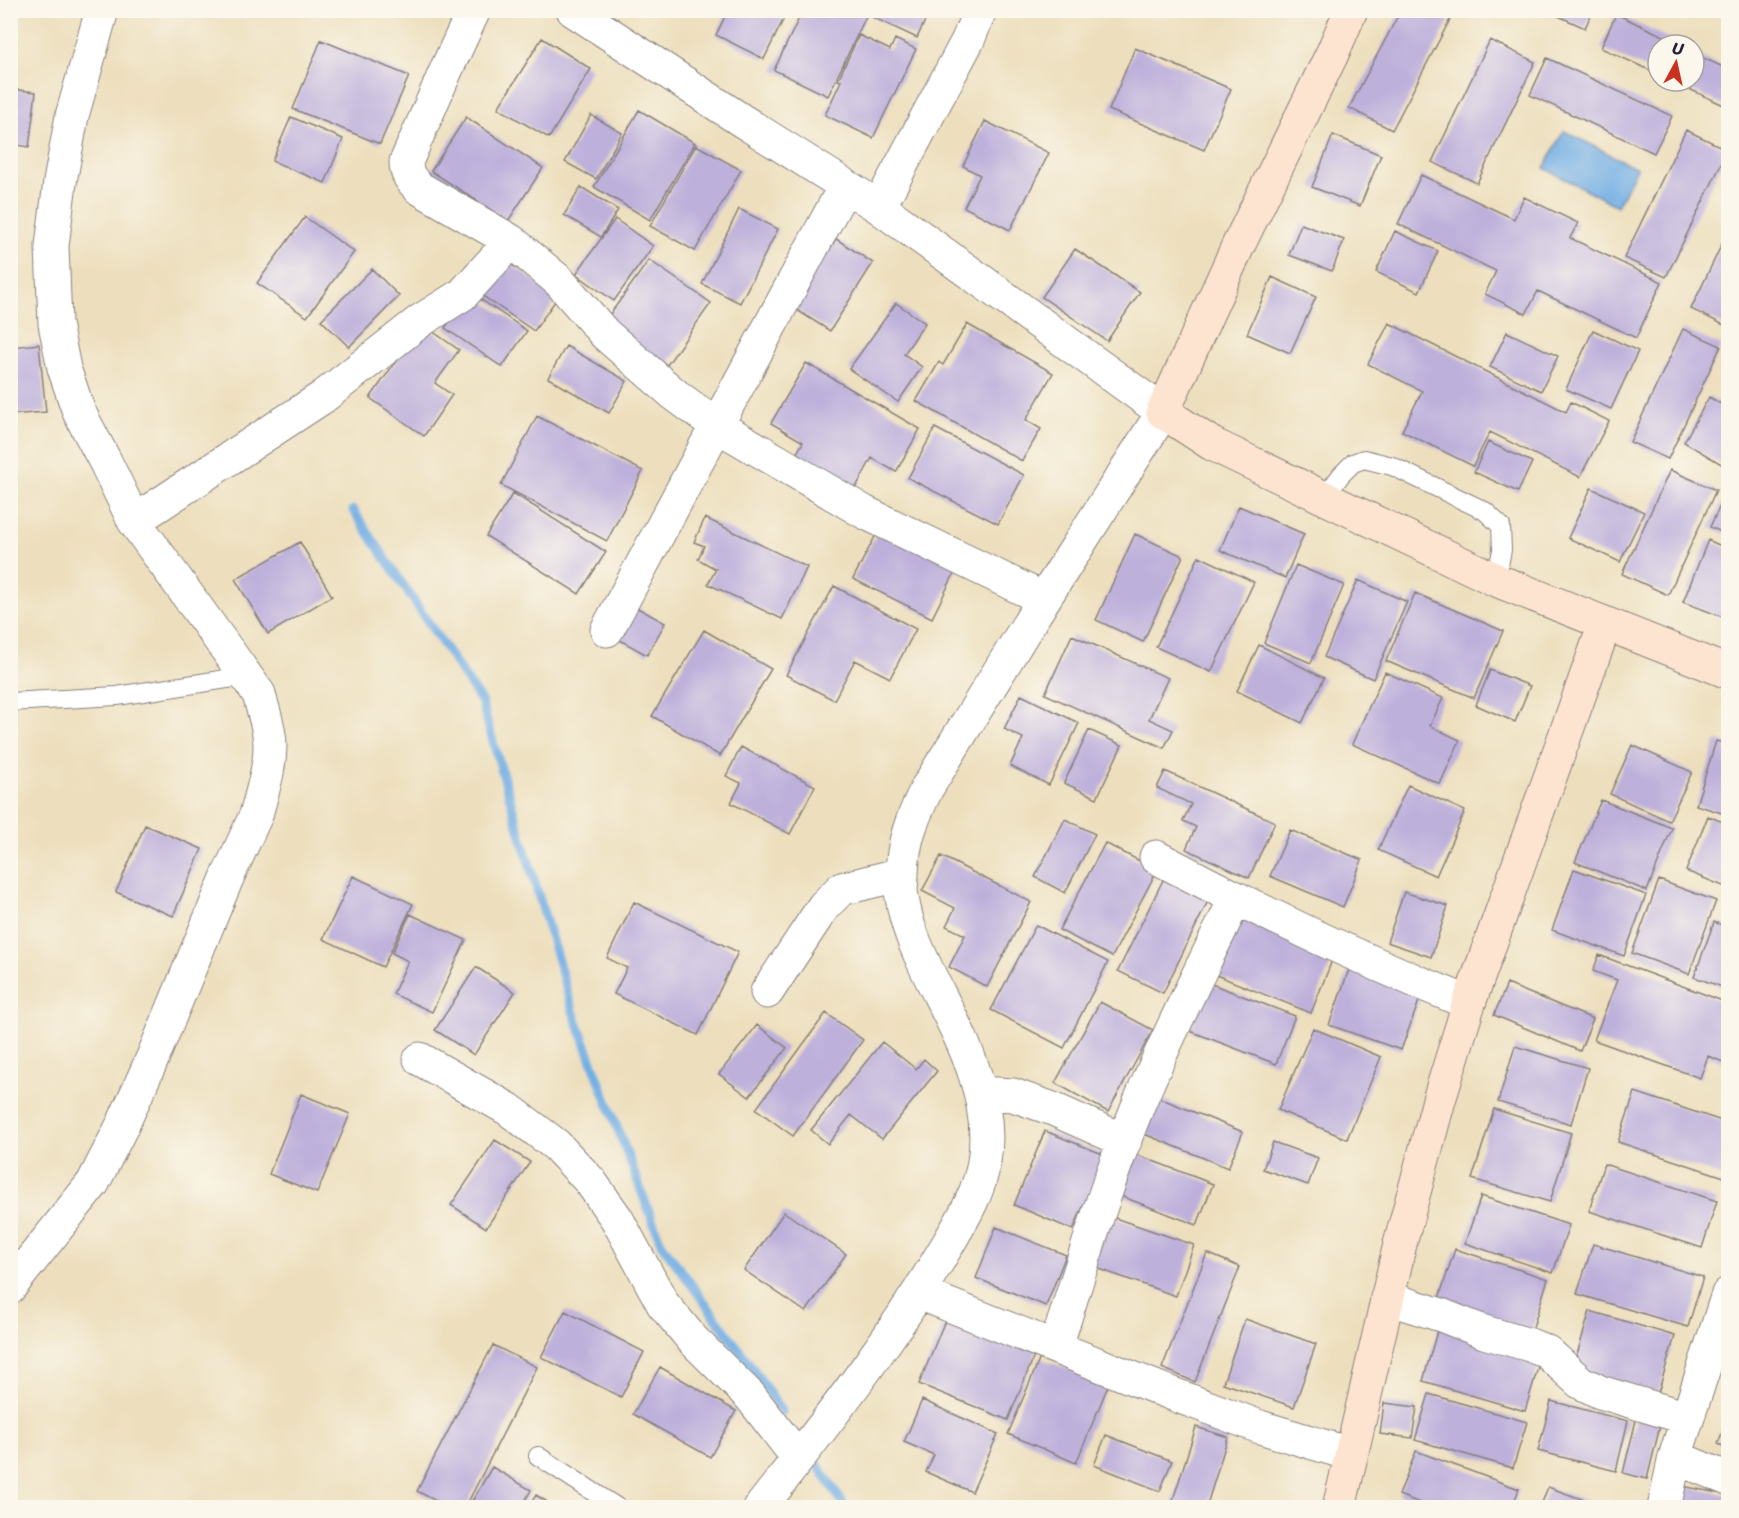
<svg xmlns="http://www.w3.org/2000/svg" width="1739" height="1518" font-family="Sriracha,sans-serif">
	<rect width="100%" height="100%" fill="#fbf7ec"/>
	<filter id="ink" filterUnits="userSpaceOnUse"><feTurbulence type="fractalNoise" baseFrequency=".0167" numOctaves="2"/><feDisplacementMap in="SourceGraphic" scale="12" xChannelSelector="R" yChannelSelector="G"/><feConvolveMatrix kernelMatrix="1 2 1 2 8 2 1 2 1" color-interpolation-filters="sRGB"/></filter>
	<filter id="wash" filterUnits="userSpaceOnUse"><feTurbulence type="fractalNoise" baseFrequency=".008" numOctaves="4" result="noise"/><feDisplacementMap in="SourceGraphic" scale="24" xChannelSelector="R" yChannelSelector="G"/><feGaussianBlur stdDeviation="1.35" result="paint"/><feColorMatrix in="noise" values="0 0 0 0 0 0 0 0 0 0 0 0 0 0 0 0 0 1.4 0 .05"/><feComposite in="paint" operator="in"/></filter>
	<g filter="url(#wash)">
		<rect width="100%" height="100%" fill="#eddfbd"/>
		<!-- water -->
		<path fill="#72aee4" stroke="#4a6890" stroke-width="1.5" d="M1564 131 1637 168 1617 206 1544 168Z"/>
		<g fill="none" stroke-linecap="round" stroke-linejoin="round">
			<!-- stream -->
			<path stroke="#72aee4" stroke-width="9" d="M353 510 481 701 573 1011 661 1243 752 1367 782 1412
				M810 1453 846 1508"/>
		</g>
		<g id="blocks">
			<!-- building -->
			<path fill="#bdb0db" d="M728 10H788L764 59 716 35Z
				M803 10H869L828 96 774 70Z
				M875 10H930L917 38 872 17Z
				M1401 10H1455L1392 130 1349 108Z
				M1545 10H1593L1585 28Z
				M1616 14 1683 45H1658V74L1601 48Z
				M859 35 890 50 895 39 916 49 873 138 825 115 841 81 838 80Z
				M542 38 591 69 549 138 498 108Z
				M321 40 409 76 380 144 293 109Z
				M1490 40 1535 62 1477 183 1432 162Z
				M1135 48 1231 89 1204 150 1109 110Z
				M1694 54 1728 69V107L1672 81H1694Z
				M1547 58 1672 116 1654 153 1530 95Z
				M10 89 36 92 29 147 10 144Z
				M639 110 695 143 650 220 594 187Z
				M591 115 622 133 596 179 565 162Z
				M291 117 343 139 325 183 272 161Z
				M466 117 543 168 508 221 431 171Z
				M985 121 1049 153 1010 230 964 207 980 175 963 166Z
				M1686 130 1728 150 1666 277 1624 258Z
				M1333 135 1381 155 1360 206 1312 187Z
				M696 145 741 170 695 251 650 226Z
				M1421 175 1514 219 1524 197 1578 223 1570 238 1662 282 1636 338 1538 291 1526 314 1485 294 1496 271 1398 224Z
				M581 187 618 210 601 237 564 215Z
				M739 209 778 229 740 303 702 284Z
				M305 217 354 252 307 317 257 283Z
				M615 219 653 246 614 301 576 274Z
				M1301 224 1344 240 1332 271 1289 255Z
				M1395 231 1438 251 1419 292 1376 272Z
				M1728 231V327L1691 309Z
				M827 233 873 263 830 331 784 302Z
				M1075 249 1140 292 1107 341 1042 297Z
				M501 257 558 297 534 331 477 292Z
				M649 260 711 303 667 365 605 321Z
				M372 269 399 296 349 347 321 320Z
				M1272 277 1316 297 1290 353 1247 334Z
				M470 292 527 331 502 367 445 328Z
				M896 303 925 323 904 354 922 367 898 402 849 369Z
				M1389 323 1566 412 1571 402 1609 421 1580 477 1490 432 1473 466 1402 431 1422 391 1368 364Z
				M422 324 459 350 435 383 452 395 424 436 370 398Z
				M967 324 1053 373 1026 420 1041 429 1022 461 916 401 939 362 943 365Z
				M1683 329 1721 346 1668 459 1630 442Z
				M1593 330 1638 351 1611 409 1566 389Z
				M1507 332 1558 356 1541 391 1490 367Z
				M39 344 46 412 10 415V347Z
				M566 346 627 381 609 413 548 378Z
				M806 363 920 429 896 472 872 458 850 498 791 464 803 442 771 423Z
				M1709 397 1728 408V468L1684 442Z
				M537 416 643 471 607 541 501 485Z
				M935 428 1024 475 998 524 908 478Z
				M1488 442 1532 462 1518 492 1474 472Z
				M1670 470 1716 490 1668 595 1622 574Z
				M1591 488 1644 512 1620 562 1568 538Z
				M513 493 606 552 579 594 486 536Z
				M1721 504 1728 507V535L1710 527Z
				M1239 506 1304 534 1285 578 1220 550Z
				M705 518 807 567 782 619 708 584 716 569 698 559 704 546 694 542Z
				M880 527 958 566 932 618 853 579Z
				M1135 534 1183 556 1143 642 1096 620Z
				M1708 540 1728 549V619L1683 602Z
				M300 542 332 596 268 634 235 579Z
				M1199 556 1254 582 1211 672 1156 647Z
				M1296 565 1344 585 1311 663 1264 643Z
				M1358 580 1407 602 1373 679 1324 657Z
				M834 586 916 629 890 678 855 660 834 700 786 675Z
				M1415 593 1503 631 1474 698 1386 661Z
				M634 606 665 623 647 655 616 638Z
				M704 630 771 669 720 756 652 716Z
				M1072 635 1168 678 1149 719 1173 730 1164 748 1045 694Z
				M1259 645 1324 678 1302 723 1237 691Z
				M1490 670 1530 686 1515 722 1476 705Z
				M1385 672 1443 698 1430 726 1460 740 1440 784 1352 744Z
				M1021 695 1079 723 1049 785 1010 766 1023 738 1004 729Z
				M1089 730 1122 745 1097 798 1064 783Z
				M1716 741 1728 744V815L1696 805Z
				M1632 745 1692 772 1669 821 1610 794Z
				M741 747 815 786 790 834 731 803 741 783 726 776Z
				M1165 771 1275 822 1249 878 1186 849 1196 827 1183 821 1191 804 1157 788Z
				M1408 785 1465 811 1436 876 1378 850Z
				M1601 800 1672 828 1647 891 1575 862Z
				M1708 816 1728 824V888L1686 871Z
				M1065 819 1095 834 1065 893 1035 877Z
				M145 825 202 849 173 916 116 892Z
				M1290 830 1362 860 1343 907 1270 876Z
				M1105 843 1157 870 1112 957 1059 930Z
				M941 856 1031 902 987 987 949 967 965 935 946 926 955 908 922 891Z
				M1574 869 1646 895 1624 956 1552 930Z
				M1166 874 1211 895 1163 993 1118 971Z
				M353 876 413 904 383 967 323 939Z
				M1659 880 1716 901 1689 974 1632 953Z
				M1404 892 1448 906 1431 957 1387 942Z
				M634 902 738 952 698 1035 614 994 627 968 607 958Z
				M1235 913 1335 953 1311 1013 1211 973Z
				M410 914 466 940 432 1012 393 994 408 961 392 953Z
				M1714 922 1728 927V989L1694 977Z
				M1036 925 1108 962 1064 1048 991 1010Z
				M1599 955 1728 1003 1725 1012 1728 1014V1064L1708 1056 1700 1078 1594 1040 1617 980 1593 971Z
				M476 967 515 992 474 1055 435 1030Z
				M1350 967 1422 993 1401 1050 1329 1025Z
				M1209 983 1295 1016 1276 1064 1190 1031Z
				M1507 984 1593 1019 1580 1051 1494 1015Z
				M1100 1002 1153 1030 1108 1112 1055 1083Z
				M826 1013 863 1040 793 1136 756 1109Z
				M757 1025 787 1048 749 1097 719 1074Z
				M1313 1028 1381 1057 1347 1139 1278 1110Z
				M882 1042 916 1069 924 1059 937 1071 882 1139 851 1115 828 1144 811 1130Z
				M1515 1046 1588 1068 1571 1124 1498 1102Z
				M1635 1092 1728 1123V1173L1727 1178 1618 1142Z
				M301 1094 350 1114 317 1193 269 1174Z
				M1157 1097 1243 1132 1228 1168 1142 1133Z
				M1494 1109 1571 1133 1550 1202 1472 1179Z
				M1045 1131 1105 1155 1073 1230 1014 1205Z
				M495 1140 530 1162 486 1228 451 1205Z
				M1273 1142 1318 1158 1308 1185 1263 1169Z
				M1127 1151 1213 1184 1197 1225 1110 1192Z
				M1604 1164 1717 1201 1702 1248 1589 1211Z
				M1481 1196 1569 1225 1553 1273 1465 1243Z
				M784 1212 846 1254 806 1312 744 1270Z
				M1106 1215 1194 1245 1176 1296 1088 1265Z
				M996 1227 1066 1255 1046 1306 976 1278Z
				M1593 1244 1703 1277 1688 1327 1577 1294Z
				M1455 1249 1548 1279 1529 1340 1435 1310Z
				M1207 1253 1240 1267 1195 1382 1162 1368Z
				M565 1311 644 1352 621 1397 541 1357Z
				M1590 1311 1675 1336 1658 1393 1573 1368Z
				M948 1313 1037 1349 1008 1420 919 1384Z
				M1245 1319 1316 1344 1294 1407 1223 1383Z
				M1439 1324 1542 1354 1525 1411 1423 1381Z
				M493 1345 537 1367 465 1508H449L417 1491Z
				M1040 1358 1108 1386 1076 1463 1008 1434Z
				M660 1367 736 1411 710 1457 633 1414Z
				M1429 1394 1527 1422 1513 1468 1415 1440Z
				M922 1400 998 1434 972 1492 926 1472 934 1455 904 1442Z
				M1551 1401 1628 1421 1616 1471 1538 1451Z
				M1384 1403 1417 1407 1412 1438 1380 1434Z
				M1638 1412 1662 1418 1647 1479 1623 1473Z
				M1728 1415V1448L1718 1444Z
				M1196 1427 1228 1437 1206 1508H1185L1172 1503Z
				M1106 1435 1172 1461 1160 1491 1094 1465Z
				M1416 1451 1519 1489 1512 1508H1433L1399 1495Z
				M492 1467 531 1490 521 1508H468Z
				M1677 1485 1728 1495V1508H1672Z
				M1548 1487 1604 1507V1508H1540Z
				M536 1495 557 1508H528Z"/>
		</g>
	</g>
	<g filter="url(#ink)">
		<use href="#blocks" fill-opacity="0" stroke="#88807c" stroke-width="1.5"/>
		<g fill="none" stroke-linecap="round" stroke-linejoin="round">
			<defs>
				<path id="lane" d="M1324 498 1341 475 1353 463 1364 459 1392 466 1485 511 1501 526 1502 550 1496 580
					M10 702 117 696 246 676
					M538 1456 618 1508"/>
				<path id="street" d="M474 10 447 68 406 162C406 174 411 180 419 188L511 241
					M573 10 741 120 879 207 1163 412 1044 599 927 788C912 819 903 840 902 874 902 882 900 890 902 897 906 925 917 949 929 974 958 1033 995 1094 984 1162 979 1194 961 1222 945 1249 892 1340 825 1424 760 1508
					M879 207 968 40 980 10
					M134 521 323 397 420 321 463 294 511 241 559 281 605 334 674 394 716 425 864 512 1044 599
					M607 630 845 186
					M1156 857C1258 911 1362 960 1469 1003
					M767 992 824 906 841 889 902 874
					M420 1059 508 1109 556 1145 590 1181 617 1219 663 1304 693 1340 750 1396 798 1458
					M981 1093 1013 1095 1053 1109 1125 1141
					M10 1287 93 1183 123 1124 153 1057 227 878 256 815C262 792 270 769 270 745 270 728 263 711 259 694L134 521 106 463 79 412 64 368 55 324 52 246 60 182 72 116 102 10
					M919 1293 1170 1393 1260 1427 1350 1454
					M1387 1298 1441 1315 1484 1332 1530 1345 1547 1352 1580 1382 1600 1392 1687 1418
					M1056 1347C1082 1264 1107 1181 1140 1101 1169 1032 1203 965 1236 898
					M1675 1457 1728 1479
					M1664 1508 1675 1457 1728 1294"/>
				<path id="secondary" d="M1351 10 1332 54 1237 248 1163 412 1212 444 1496 580 1728 672
					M1339 1508 1400 1244 1439 1100 1469 1003 1605 624"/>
			</defs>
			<!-- lane casing -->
			<use href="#lane" stroke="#88807c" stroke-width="20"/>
			<!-- street casing -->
			<use href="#street" stroke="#88807c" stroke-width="35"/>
			<!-- secondary casing -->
			<use href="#secondary" stroke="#88807c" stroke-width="35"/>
			<!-- lane -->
			<use href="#lane" stroke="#fff" stroke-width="18"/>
			<!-- street -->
			<use href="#street" stroke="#fff" stroke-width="33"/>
			<!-- secondary -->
			<use href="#secondary" stroke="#fde4d0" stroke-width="33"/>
		</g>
	</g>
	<!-- margin -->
	<rect width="1739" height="1518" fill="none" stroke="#fbf7ec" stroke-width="36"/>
	<!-- north arrow -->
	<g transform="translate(1676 63) rotate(8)"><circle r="28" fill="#fbf7ec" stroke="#a4a2a5" stroke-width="1.5"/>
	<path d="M0-4.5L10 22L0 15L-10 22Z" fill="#c8321e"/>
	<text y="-9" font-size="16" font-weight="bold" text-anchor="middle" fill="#22223b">U</text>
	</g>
</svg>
